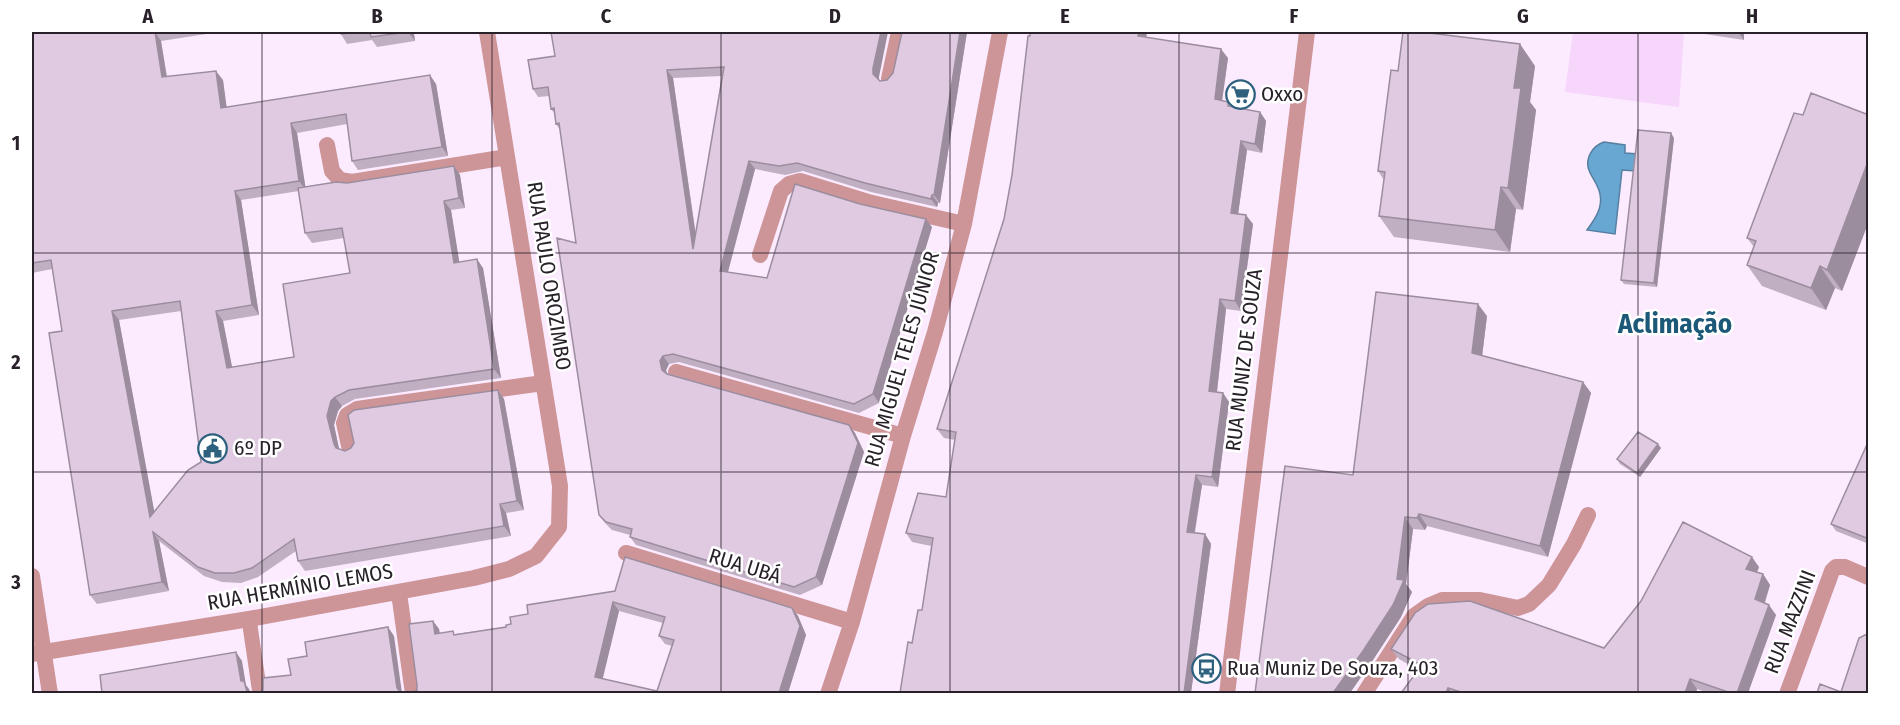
<svg xmlns="http://www.w3.org/2000/svg" width="1900" height="725" font-family="'Fira Sans Condensed',sans-serif">
	<rect width="100%" height="100%" fill="#fceaff"/>
	<!-- green -->
	<path fill="#f7d6fc" d="M1573 32H1674L1684 33 1679 107 1565 92Z"/>
	<!-- water -->
	<path fill="#69a7d3" stroke="#567fa0" stroke-width="1.5" d="M1604 142 1625 145V153L1638 154 1636 171 1622 170 1615 234 1587 230C1595 219 1603 208 1600 194 1597 178 1582 171 1590 154 1593 148 1598 144 1604 142Z"/>
	<g fill="none" stroke-linecap="round" stroke-linejoin="round">
		<!-- service -->
		<path stroke="#cd9597" stroke-width="15" d="M249 619 260 694"/>
		<!-- minor -->
		<path stroke="#cd9597" stroke-width="16" d="M889 79 899 32
			M327 145 332 171 340 180 352 182 507 157
			M760 255 781 191 789 184 800 181 868 202 964 224
			M676 372 903 436
			M350 450 344 423 347 415 357 409 543 383
			M626 553 852 622
			M399 593 413 694
			M32 654 249 619 474 578 509 569 536 556 559 527 560 486 487 32
			M828 694 852 622 903 436 935 332 964 224 1000 32
			M1364 694 1414 616 1428 606 1442 600H1480L1518 608 1529 604 1549 585 1574 544 1588 515
			M1787 694 1832 571 1836 567H1845L1868 577"/>
		<!-- tertiary -->
		<path stroke="#cd9597" stroke-width="16" d="M32 576 50 694
			M1227 694 1307 32"/>
	</g>
	<!-- wall -->
	<path fill="#c0aec2" fill-rule="evenodd" d="M32 32H213V33L161 41 167 76 223 80 226 107 436 84 448 156 358 170 352 161 347 124 297 133 305 187 347 183 454 166 460 175 465 208 451 210 459 262 483 268 501 378 355 399 342 406 338 411 334 425 339 449 345 451 498 390 504 399 524 510 506 513 511 536 305 571 298 561 296 551 258 577 241 583 222 582 204 576 159 541 169 591 97 604 90 595 62 331 52 269 32 273ZM299 191 305 233 312 243 344 238 350 273 294 357 232 367 223 321 259 315 241 200ZM181 311 201 462 154 512 119 320Z
		M340 32H420L421 33 414 34 415 41 377 47 372 40 347 44 341 34Z
		M902 32H967L940 203H938L937 207 871 192 803 171 785 175 755 169 728 272 767 278 932 227 879 403 859 413 679 362 669 364 666 370 667 373 849 425 855 433 864 452 822 585 800 595 636 545 630 537V535L612 530 605 523 599 515 576 243 560 130 556 124 555 114 551 109 550 96 538 97 533 89 555 56 879 77V79L880 81 887 80 893 73ZM722 76 696 235 673 78Z
		M1147 32 1146 37 1228 58 1222 101 1232 107 1260 112 1266 121 1262 153 1247 150 1238 214 1253 224 1241 311 1226 309 1217 392 1223 393 1229 402 1218 487 1202 485 1195 533 1205 534 1211 544 1191 693H900L922 610 931 546 912 542 906 533 946 497 955 440 944 438 937 429 1004 219 1012 175 1030 36Z
		M1691 32H1744V40Z
		M1535 66 1530 102 1536 110 1523 210 1516 209 1510 252 1394 237 1379 216 1384 180 1378 171 1398 71Z
		M1803 115H1869V221L1842 291 1835 288 1826 310 1762 286 1747 265 1754 247 1747 238Z
		M1674 138 1657 287 1624 284 1621 280Z
		M1487 316 1482 356 1583 382 1591 393 1548 557 1427 526 1425 530 1413 529 1406 584 1412 592 1401 617 1371 663 1353 475Z
		M1869 440V544L1836 531 1831 524Z
		M1661 448 1640 477 1620 464 1617 459Z
		M1759 567 1757 572 1763 574 1770 585 1765 603 1776 615 1748 693H1709L1697 689 1696 693H1401L1418 670 1399 659 1391 649 1604 648Z
		M615 591 792 608 798 616 806 635 788 693H412L417 690 433 621 439 629 440 634H455L506 627 528 614ZM619 611 663 623 659 636 665 644 672 646 657 691 602 679Z"/>
	<!-- shaded-wall -->
	<path fill="#9c8d9e" d="M155 32 161 41 168 86 162 77Z
		M408 32H412L414 34 415 41Z
		M881 32H888L879 77V83L873 74V68Z
		M960 32H967L940 203 934 195Z
		M1139 32H1147L1145 45 1138 36Z
		M1738 32H1744V40Z
		M1520 44 1535 66 1530 102 1536 110 1523 210 1508 188 1514 88Z
		M1221 49 1228 58 1221 108 1215 99Z
		M667 70 673 78 699 258 693 249Z
		M216 71 223 80 228 117 221 108Z
		M430 75 436 84 448 156 442 147Z
		M1260 112 1266 121 1262 153 1255 144Z
		M291 123 297 133 306 190 299 181Z
		M1671 133 1674 138 1657 287 1654 283Z
		M1241 141 1247 150 1237 222 1231 213Z
		M1869 159V221L1842 291 1827 270Z
		M749 161 755 169 726 279 720 271Z
		M454 166 460 175 465 208 459 198Z
		M1501 187 1516 209 1510 252 1495 230Z
		M235 191 241 200 259 315 252 305Z
		M932 195 938 203 937 207 931 199Z
		M444 201 451 210 461 272 454 263Z
		M1246 215 1253 224 1241 311 1235 301Z
		M926 219 932 227 879 403 873 394Z
		M477 259 483 268 501 378 494 369Z
		M1820 266 1835 288 1826 310 1811 288Z
		M1220 299 1226 309 1216 400 1209 391Z
		M1478 304 1487 316 1481 365 1472 353Z
		M112 311 119 320 157 526 150 517Z
		M216 311 223 321 234 377 227 368Z
		M663 356 669 364 666 370 668 379 662 370 660 361Z
		M1583 382 1591 393 1548 557 1540 546Z
		M498 390 504 399 524 510 517 501Z
		M1223 393 1229 402 1218 487 1212 477Z
		M335 397 342 406 338 411 334 425 340 453 334 444 327 416 331 401Z
		M849 425 855 433 864 452 822 585 816 577Z
		M1658 444 1661 448 1640 477 1637 473Z
		M1196 475 1202 485 1193 541 1187 532Z
		M500 504 506 513 511 536 504 526Z
		M1419 514 1427 526 1425 530 1417 518Z
		M1405 517 1413 529 1406 584 1412 592 1401 617 1371 663 1350 693H1333L1397 579Z
		M153 532 159 541 169 591 162 582Z
		M1205 534 1211 544 1191 693H1184Z
		M1752 557 1759 567 1754 579 1746 569Z
		M1763 574 1770 585 1762 610 1755 599Z
		M613 602 619 611 601 686 595 677Z
		M1769 605 1776 615 1748 693H1737Z
		M792 608 798 616 806 635 788 693H779Z
		M433 621 439 629 441 643 435 634Z
		M388 627 394 636 402 693H401L397 688Z
		M236 652 242 661 246 685 249 689 251 693H248L241 681Z
		M1690 679 1697 689 1696 693H1685Z
		M1448 688 1452 693H1446Z"/>
	<!-- building -->
	<path fill="#dfcae2" stroke="#9c8d9e" stroke-width="1.5" fill-rule="evenodd" d="M32 32H155L162 77 216 71 221 108 430 75 442 147 352 161 346 114 291 123 299 181 235 191 252 305 216 311 227 368 294 357 283 284 350 273 342 228 305 233 298 188 336 182 347 183 454 166 459 198 444 201 454 263 477 259 494 369 349 390 335 397 331 401 327 416 334 444 336 448 345 451 351 448 354 443 348 415 354 410 498 390 517 501 500 504 504 526 298 561 294 539 252 568 234 573H215L198 567 153 532 162 582 90 595 49 333 62 331 51 260 32 263ZM180 301 201 462 188 470 150 517 112 311Z
		M340 32H359L341 34Z
		M370 32H408L371 37Z
		M551 32H881L873 68V74L880 81 887 80 893 73 902 32H960L934 195H932L931 199 865 183 797 163 779 166 749 161 720 271 767 278 795 184 860 204 926 219 873 394 854 404 673 354 663 356 660 361 662 370 667 374 849 425 858 443 816 577 794 587 630 537 632 529 606 522 599 515 557 238 576 243 559 123 556 124 554 108 551 109 548 87 533 89 528 60 555 56ZM724 67 693 249 667 70Z
		M1030 32H1139L1138 36 1221 49 1215 99 1228 102V106L1260 112 1255 144 1241 141 1231 213 1246 215 1235 301 1220 299 1209 391 1223 393 1212 477 1196 475 1187 532 1205 534 1184 693H900L908 642 912 643 918 610H922L933 538 906 533 918 493 946 497 956 432 937 429 1004 219 1012 175 1028 36H1030Z
		M1403 32H1421L1520 44 1514 88H1521L1508 188 1501 187 1495 230 1379 216 1385 172 1378 171 1391 70 1398 71Z
		M1811 93 1869 115V135L1867 140 1869 141V159L1827 270 1820 266 1811 288 1747 265 1756 241 1747 238 1794 113 1803 115Z
		M1638 130 1671 133 1654 283 1621 280Z
		M1376 292 1478 304 1472 353 1583 382 1540 546 1419 514 1417 518 1405 517 1397 579 1404 580 1393 605 1363 651 1333 693H1255L1285 466 1353 475Z
		M1638 432 1658 444 1637 473 1617 459Z
		M1869 440V539L1831 524Z
		M1683 522 1752 557 1746 569 1763 574 1755 599 1769 605 1737 693H1731L1690 679 1685 693H1464L1448 688 1446 693H1401L1422 665 1391 649 1415 613 1428 604 1470 601 1604 648 1641 601Z
		M625 557 792 608 800 626 779 693H412L417 690V685L409 624 433 621 435 634 453 631 454 635 506 627V625L511 624 510 617 528 614 527 605 615 591ZM613 602 665 617 659 636 674 640 657 691 595 677Z
		M388 627 397 688 401 693H258L263 690V678L291 675 288 659 307 656 305 642Z
		M1869 634V693H1817L1820 684 1841 692 1859 638 1865 635Z
		M236 652 241 681H244L247 692 251 693H102L100 675Z"/>
	<!-- grid -->
	<path fill="none" stroke="#29212a" stroke-width="1.5" stroke-opacity="0.55" d="M262 32V694M492 32V694M721 32V694M950 32V694M1179 32V694M1408 32V694M1638 32V694M32 253H1868M32 472H1868"/>
	<!-- icons -->
	<defs>
		<symbol id="supermarket-ring" viewBox="-11 -11 22 22"><circle r="9.5" fill="#fff" stroke="#2e617e" stroke-width="1.5"/><path d="M-6-5.5h2.5l.6 2H6L4.5 2H-2.5L-4.4-4H-6ZM-1.5 3.2a1.3 1.3 0 1 0 .1 0ZM3 3.2a1.3 1.3 0 1 0 .1 0Z" fill="#2e617e"/></symbol>
		<symbol id="civic-ring" viewBox="-11 -11 22 22"><circle r="9.5" fill="#fff" stroke="#2e617e" stroke-width="1.5"/><path d="M-.6-6.5H3V-4.5H.6V-3L4-1V1h2V6H-6V1h2V-1L-.6-3ZM-1.2 2.5V6h2.4V2.5Z" fill="#2e617e"/></symbol>
		<symbol id="bus-ring" viewBox="-11 -11 22 22"><circle r="9.5" fill="#fff" stroke="#2e617e" stroke-width="1.5"/><path d="M-5-6H5V4H4V6H2V4H-2V6H-4V4H-5ZM-3.5-4V0h7V-4ZM-3.5 1.2v1.5H-2V1.2ZM2 1.2v1.5H3.5V1.2Z" fill="#2e617e"/></symbol>
	</defs>
	<g fill-rule="evenodd">
		<use href="#supermarket-ring" x="1224" y="78" width="33" height="33"/>
		<use href="#civic-ring" x="196" y="432" width="33" height="33"/>
		<use href="#bus-ring" x="1190" y="652" width="33" height="33"/>
	</g>
	<g text-anchor="middle" dominant-baseline="central" stroke-width="5" stroke-linejoin="round" paint-order="stroke">
		<!-- poi labels -->
		<g font-size="21" fill="#29212a" stroke="#fff" text-anchor="start">
			<text x="1261" y="94">Oxxo</text>
			<text x="234" y="448">6º DP</text>
			<text x="1227" y="668">Rua Muniz De Souza, 403</text>
		</g>
		<!-- street labels -->
		<g font-size="21" fill="#29212a" stroke="#fff">
			<text transform="translate(549 276) rotate(81)">RUA PAULO OROZIMBO</text>
			<text transform="translate(902 359) rotate(-74)">RUA MIGUEL TELES JÚNIOR</text>
			<text transform="translate(1244 360) rotate(-83)">RUA MUNIZ DE SOUZA</text>
			<text transform="translate(745 566) rotate(17)">RUA UBÁ</text>
			<text transform="translate(300 587) rotate(-10)">RUA HERMÍNIO LEMOS</text>
			<text transform="translate(1790 622) rotate(-69)">RUA MAZZINI</text>
		</g>
		<!-- district labels -->
		<g font-size="27" font-weight="bold" fill="#1c5878" stroke="#fff">
			<text x="1675" y="324">Aclimação</text>
		</g>
	</g>
	<!-- border -->
	<rect width="1900" height="725" fill="none" stroke="#ffffff" stroke-width="66"/>
	<rect x="33" y="33" width="1834" height="659" fill="none" stroke="#29212a" stroke-width="2"/>
	<g font-size="20" text-anchor="middle" font-weight="bold" fill="#29212a">
		<text x="148" y="23">A</text>
		<text x="377" y="23">B</text>
		<text x="606" y="23">C</text>
		<text x="835" y="23">D</text>
		<text x="1065" y="23">E</text>
		<text x="1294" y="23">F</text>
		<text x="1523" y="23">G</text>
		<text x="1752" y="23">H</text>
		<text x="16" y="150">1</text>
		<text x="16" y="369">2</text>
		<text x="16" y="589">3</text>
	</g>
</svg>
